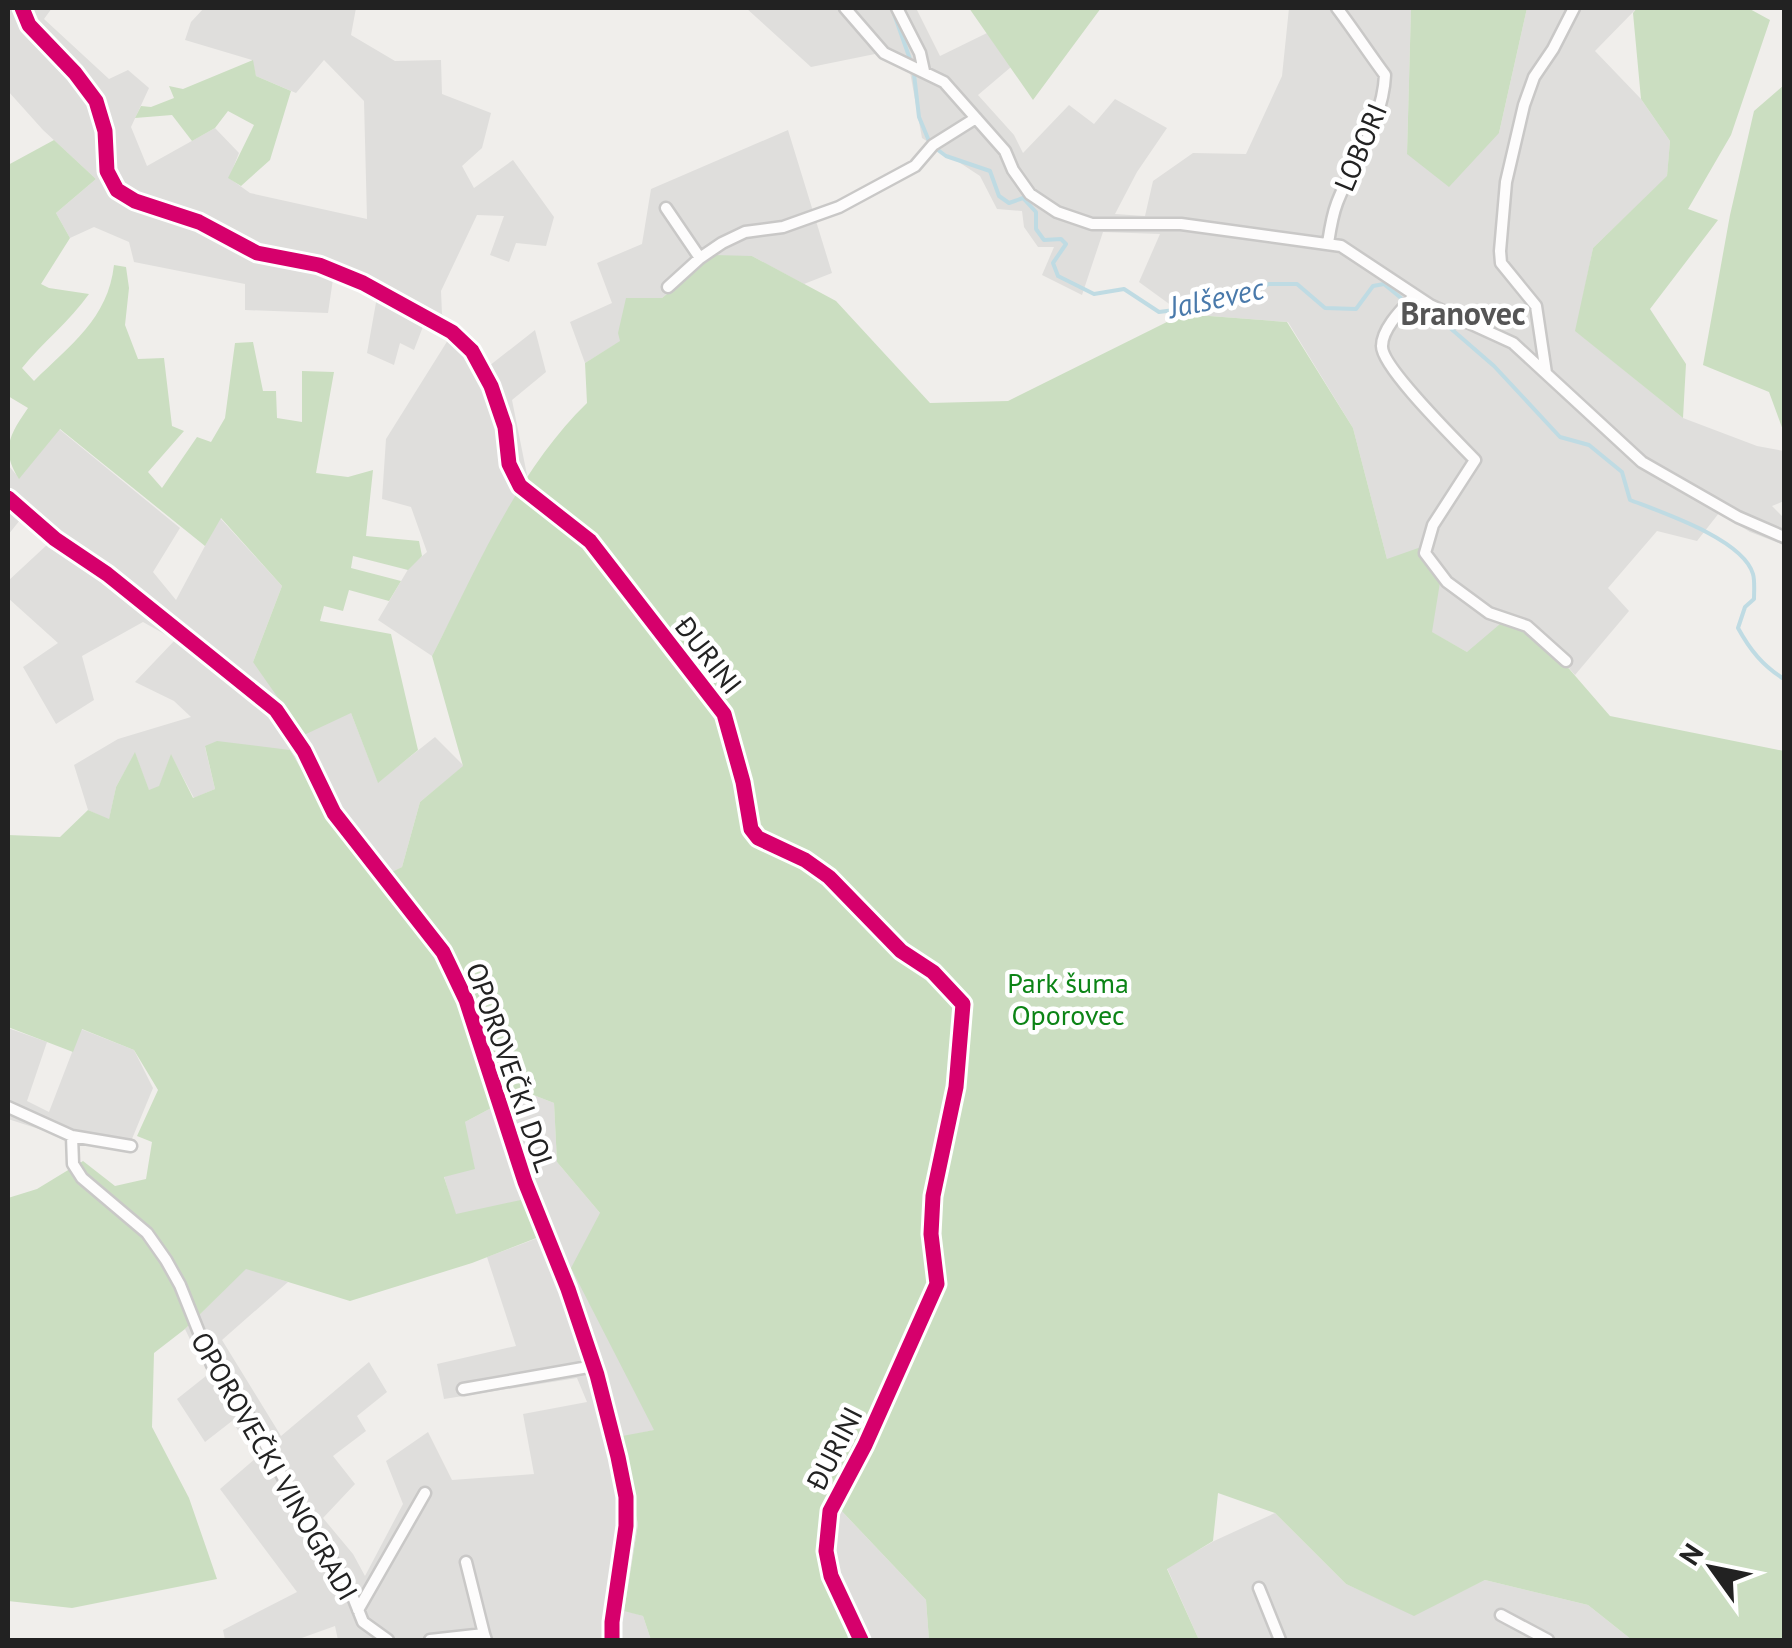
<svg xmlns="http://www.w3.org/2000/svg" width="1792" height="1648" font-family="'PT Sans',sans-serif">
	<rect width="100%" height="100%" fill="#f0eeeb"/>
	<!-- residential -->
	<path fill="#dfdedc" d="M8 8H52L44 19 109 79 128 70 149 88 131 127 147 166 215 128 239 153 229 178 250 193 367 219 364 101 324 60 296 93 256 76 252 60 185 40 191 22 204 8H356L351 35 395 61 441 60 442 94 491 113 482 148 462 166 474 188 513 160 554 217 546 246 516 243 509 262 490 255 504 216 477 215 441 291 442 314 481 346 489 366 535 330 546 372 512 400 528 480 491 541 432 656 378 620 410 566 427 552 411 507 382 499 386 439 448 340 424 324 414 350 400 343 394 365 367 353 377 297 361 289 333 279 328 313 245 310V284L134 262 129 242 94 227 70 238 56 213 96 179 43 130 8 91Z
		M746 8H916L940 56 987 33 1011 67 978 95 1014 135 1023 153 1069 105 1094 124 1115 99 1167 128 1137 172 1115 214 1145 216 1153 181 1193 153 1246 154 1282 76 1289 8H1411L1407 153 1499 133 1527 8H1637L1595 51 1641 99 1670 141 1667 177 1593 248 1576 331 1683 418 1757 446 1784 451V501L1772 506 1784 518V545L1750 532 1719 513 1697 541 1657 531 1608 588 1629 611 1575 675 1538 633 1467 652 1431 632 1387 559 1353 428 1288 322 1183 314 1139 282 1160 234 1103 232 1082 295 1042 275 1054 247H1038L1024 227 1022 211 997 209 980 176 922 138 910 72 875 54 811 67Z
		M788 130 832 273 804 284 752 256H714L662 298 621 341 585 363 570 322 612 303 597 263 642 244 651 189Z
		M59 429 180 528 153 572 176 600 220 518 282 586 253 662 351 713 378 782 435 737 464 766 420 802 402 867 380 878 327 812 290 750 205 747 215 789 194 798 171 755 159 787 149 791 135 753 116 787 109 820 88 810 74 765 118 739 191 717 174 701 135 682 175 640 143 622 82 656 94 700 56 724 23 667 58 643 8 598V581L49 543 20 520 8 535V465L19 478Z
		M8 1028 47 1042 27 1101 49 1112 81 1029 134 1050 153 1088 127 1151 88 1145 8 1119Z
		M523 1091 554 1103 557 1162 600 1213 615 1348 655 1430 617 1438 638 1524 624 1610 643 1616 651 1640H338L335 1626 296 1640H225L223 1630 297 1592 220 1489 256 1458 232 1421 205 1442 177 1399 211 1372 197 1354 185 1329 246 1268 288 1282 222 1340 281 1436 369 1362 387 1392 357 1416 366 1431 333 1456 355 1484 323 1518 353 1554 365 1576 403 1504 386 1461 428 1432 452 1480 534 1474 523 1414 587 1402 577 1378 444 1399 437 1364 516 1346 487 1257 543 1236 530 1199 455 1215 444 1176 465 1122Z
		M835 1504 926 1600 929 1640H848L844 1604 830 1544Z
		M1275 1513 1346 1584 1414 1615 1485 1580 1588 1605 1632 1640H1199L1167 1568 1214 1541Z"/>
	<!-- forest -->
	<path fill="#cbdec1" d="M969 8H1101L1033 100Z
		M1411 8H1527L1499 133 1449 187 1407 154Z
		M1637 8H1748L1770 20 1731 135 1688 209 1718 220 1650 309 1686 364 1683 418 1575 331 1593 248 1667 176 1670 141 1641 99 1633 13Z
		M253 60 256 76 291 91 270 160 241 186 228 178 254 125 228 111 215 128 192 141 172 115 135 118 141 106 151 107 174 98 169 86 183 89Z
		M1784 85V433L1769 392 1703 365 1730 215 1754 111Z
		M54 140 96 179 56 213 70 238 41 284 49 288 89 294C70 321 43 342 22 368L34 381C70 345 108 319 114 265L126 267 129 288 125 325 138 359 164 358 172 426 184 431 148 472 162 488 197 437 211 442 225 418 235 343 253 342 263 391H276L277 418 302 422V371L334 372 316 473 348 477 373 470 366 536 419 541 422 556 408 570 353 556 351 568 401 581 389 601 349 590 343 611 324 606 320 621 391 634 418 750 378 783 351 713 304 735 253 662 282 586 221 518 205 546 60 429 19 479C0 450 10 434 28 408L8 396V165Z
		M714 255 752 256 836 301 930 403 1008 401 1183 314 1287 322 1353 428 1387 559 1424 546 1442 570 1432 632 1467 652 1500 624 1538 633 1610 716 1784 751V1640H1632L1588 1605 1485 1580 1414 1616 1346 1584 1275 1513 1218 1493 1213 1541 1167 1569 1199 1640H929L926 1600 836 1505 830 1544 844 1604 848 1640H651L643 1616 624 1611 638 1524 617 1437 654 1430 571 1268 600 1213 557 1162 554 1103 523 1091 465 1122 475 1169 444 1177 456 1214 530 1198 544 1235 472 1263 350 1301 246 1269 185 1329 154 1353 152 1427 189 1498 217 1579 72 1608 8 1601V1198L37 1189 83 1161 115 1186 146 1179 152 1142 137 1136 158 1090 134 1050 82 1029 73 1052 8 1027V835L60 837 88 810 109 819 116 787 135 752 149 790 159 786 171 754 193 798 215 789 205 746 217 741 290 750 327 812 379 878 402 867 420 802 463 766 432 656C476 570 517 471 587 403L585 363 620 341 618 333 626 298H662Z"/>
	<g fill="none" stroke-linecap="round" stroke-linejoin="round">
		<!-- stream -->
		<path stroke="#bfdbe3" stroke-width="4" d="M892 8 911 62
			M914 74 919 117 929 141
			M934 147 946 156 990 171 999 196 1009 203 1023 198 1036 212V229L1044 240 1061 239 1066 244 1053 263 1058 276 1094 294 1124 289 1159 312 1190 308 1224 293 1248 292 1269 284H1297L1325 308 1356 309 1373 286 1384 284 1401 298
			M1412 308 1449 327 1494 366 1560 437 1589 445 1622 472 1630 500C1661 512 1743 539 1753 574 1755 581 1754 591 1754 599L1745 607 1738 628C1750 650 1763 666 1784 679"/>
		<defs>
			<path id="minor" d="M22 8 29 25 75 73 96 101 105 131 107 171 117 190 135 201 199 222 257 253 319 265 363 283 452 332 472 351 491 386 505 427 509 464 520 486 590 541 724 714 743 782 751 829 758 838 805 860 829 877 901 951 933 972 963 1004 956 1087 933 1196 931 1234 937 1284 865 1445 830 1511 826 1551 831 1576 861 1640
				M845 8 884 53 944 82 1005 151 1013 170 1030 194 1057 212 1092 224H1181L1341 246 1430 305 1513 343 1642 462 1738 517 1784 537
				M897 8 920 53 924 71
				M666 208 700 258
				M1328 243C1330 230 1332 216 1337 203 1353 161 1383 122 1385 75 1368 52 1353 29 1337 8
				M668 287 700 258 722 243 745 232 783 227 839 207 915 166 933 145 976 118
				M1415 295C1404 307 1382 328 1382 346 1381 367 1458 442 1475 460L1433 525 1425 553 1447 582 1489 613 1527 626 1566 661
				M1546 373 1536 306 1501 263 1500 251 1506 182 1524 105 1534 77 1553 49 1574 8
				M8 498 55 539 107 574 276 710 304 751 334 813 443 952 466 1000 525 1182 568 1289 597 1375 618 1457 626 1497V1526L612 1622V1640
				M8 1107 72 1136 73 1164 82 1178 147 1233 166 1260 180 1285 212 1365 255 1425 310 1528 347 1582 363 1622 388 1640
				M72 1136 131 1146
				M463 1389 594 1366
				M466 1562 484 1634
				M1259 1588 1280 1640
				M358 1610 425 1493
				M1501 1615 1548 1640
				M430 1640 484 1634 486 1640"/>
		</defs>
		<!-- minor casing -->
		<use href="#minor" stroke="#c9c8c7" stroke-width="15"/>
		<!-- minor -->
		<use href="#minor" stroke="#fdfcfc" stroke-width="10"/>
		<defs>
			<path id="cycleway" d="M22 8 29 25 75 73 96 101 105 131 107 171 117 190 135 201 199 222 257 253 319 265 363 283 452 332 472 351 491 386 505 427 509 464 520 486 590 541 724 714 743 782 751 829 758 838 805 860 829 877 901 951 933 972 963 1004 956 1087 933 1196 931 1234 937 1284 865 1445 830 1511 826 1551 831 1576 861 1640
				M8 498 55 539 107 574 276 710 304 751 334 813 443 952 466 1000 525 1182 568 1289 597 1375 618 1457 626 1497V1526L612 1622V1640"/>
		</defs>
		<!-- cycleway casing -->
		<use href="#cycleway" stroke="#fff" stroke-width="21"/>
		<!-- cycleway -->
		<use href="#cycleway" stroke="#d6006c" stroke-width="15"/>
	</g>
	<g text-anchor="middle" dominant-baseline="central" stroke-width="9" stroke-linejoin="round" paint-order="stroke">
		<!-- street labels -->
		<g font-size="28" fill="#222" stroke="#fff">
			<text transform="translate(1360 147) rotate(-67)">LOBORI</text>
			<text transform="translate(709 655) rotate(52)">ĐURINI</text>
			<text transform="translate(511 1067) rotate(71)">OPOROVEČKI DOL</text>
			<text transform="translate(834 1448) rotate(-63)">ĐURINI</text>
			<text transform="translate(275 1466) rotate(60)">OPOROVEČKI VINOGRADI</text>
		</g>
		<!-- park labels -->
		<g font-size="28" fill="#0c8416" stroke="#fff">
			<text x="1068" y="982">Park šuma<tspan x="1068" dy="32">Oporovec</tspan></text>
		</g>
		<!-- water labels -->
		<g font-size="30" font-style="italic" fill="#4a7aab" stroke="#fff">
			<text transform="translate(1216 297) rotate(-12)">Jalševec</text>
		</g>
		<!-- quarter labels -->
		<g font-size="32" font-weight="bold" fill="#555" stroke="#fff">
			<text x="1463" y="313">Branovec</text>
		</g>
	</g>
	<!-- border -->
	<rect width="1792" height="1648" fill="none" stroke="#222222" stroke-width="20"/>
	<!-- north arrow -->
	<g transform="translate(1712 1568) rotate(303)" stroke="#ffffff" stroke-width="8" paint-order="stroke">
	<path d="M0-8L18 38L0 25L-18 38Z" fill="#222222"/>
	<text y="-15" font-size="28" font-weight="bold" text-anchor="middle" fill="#222222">N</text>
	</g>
</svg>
